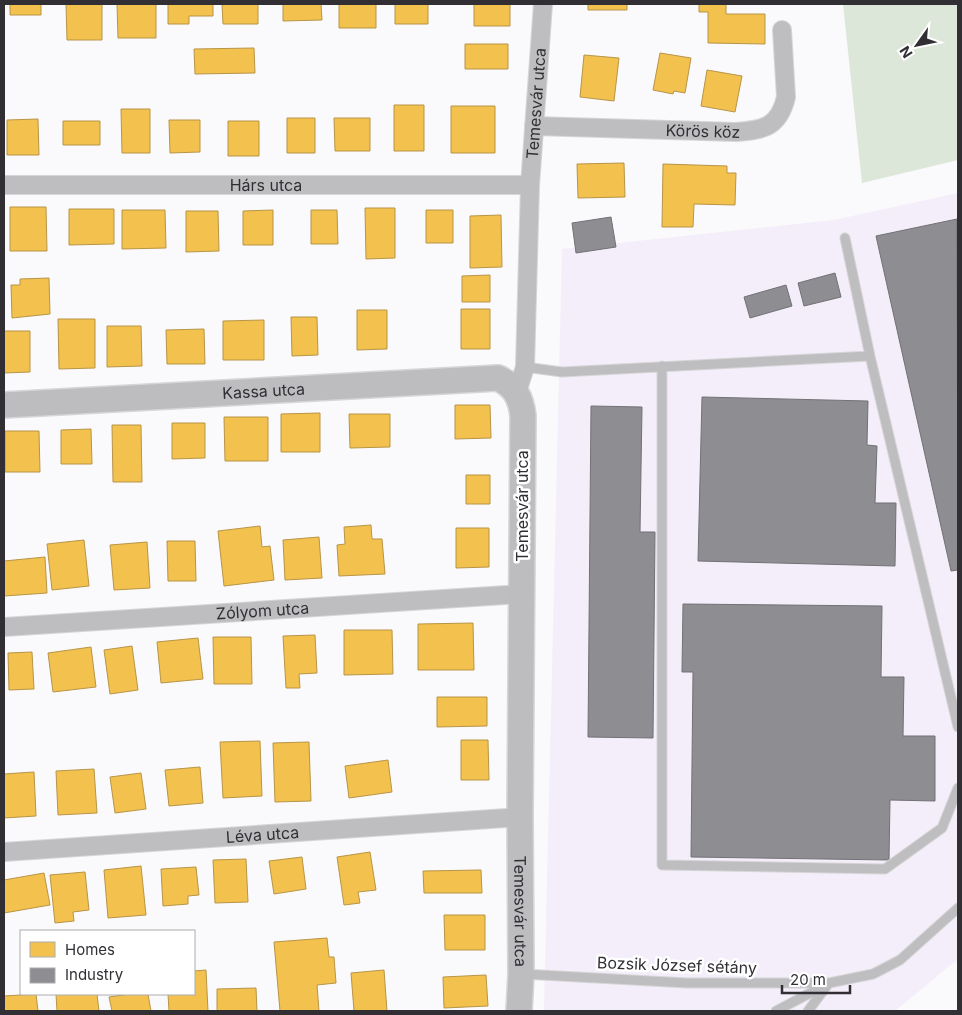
<svg xmlns="http://www.w3.org/2000/svg" width="962" height="1015" font-family="Inter,sans-serif">
	<rect width="100%" height="100%" fill="#faf9fc"/>
	<!-- built -->
	<path fill="#f3eef9" d="M958 193V959L895 1011H544L562 249 834 220Z"/>
	<!-- green -->
	<path fill="#dce7d9" d="M843 4H958V160L862 183Z"/>
	<!-- homes -->
	<path fill="#f2c14e" stroke="#b89546" d="M10 4H41V15H10Z
		M66 4H102V40H67Z
		M117 4H156V38H118Z
		M168 4H213V16H189V24H168Z
		M222 4H258V24H223Z
		M283 4H321L322 20 283 21Z
		M339 4H376V28H339Z
		M395 4H428V24H395Z
		M474 4H510V26H474Z
		M588 4H627V10H588Z
		M699 4H726V14H765V44L708 43V12H699Z
		M465 44H508V69H465Z
		M254 48 255 73 195 74 194 49Z
		M660 53 691 58 685 93 674 91 673 94 653 90Z
		M584 55 619 58 614 101 580 97Z
		M707 70 742 76 735 112 701 106Z
		M394 105H424V151H394Z
		M451 106H495V153H451Z
		M121 109H150V153H122Z
		M287 118H315V153H287Z
		M334 118H370V151H335Z
		M38 119 39 155H7V120Z
		M169 120H200V152L170 153Z
		M63 121H100V145H63Z
		M228 121H259V156H228Z
		M624 163 625 197 578 198 577 164Z
		M663 164 727 166V173H736L735 205 694 204 693 227H662Z
		M10 207H46L47 251H10Z
		M365 208H395V258L366 259Z
		M69 209H114V244L69 245Z
		M122 210H165L166 248 122 249Z
		M273 210V245H243V211Z
		M311 210H337L338 244H311Z
		M426 210H453V243H426Z
		M186 211H218L219 251 186 252Z
		M501 215 502 267 470 268V216Z
		M490 275V302H462V276Z
		M49 278 50 314 12 318 11 285H20V279Z
		M461 309H490V349H461Z
		M357 310H387V349L357 350Z
		M291 317H317L318 355 292 356Z
		M58 319H95V368L59 369Z
		M264 320V360H223V321Z
		M107 326H141L142 366 107 367Z
		M204 329 205 364H167L166 330Z
		M4 331H30V372L4 373Z
		M455 405H490L491 438 455 439Z
		M320 413V452H281V414Z
		M349 414H390V447L350 448Z
		M224 417H268V461H225Z
		M172 423H205V458L172 459Z
		M112 425H141L142 482H113Z
		M91 429 92 464H61V430Z
		M5 431H39L40 472H5Z
		M466 475H490V504H466Z
		M371 525 372 539H382L385 574 339 576 337 545 345 544 344 527Z
		M260 526 262 547 270 546 274 580 224 586 218 531Z
		M456 528H489V567L456 568Z
		M319 537 322 578 285 580 283 540Z
		M84 540 89 586 52 590 47 544Z
		M167 541H195L196 581H168Z
		M147 542 150 588 114 590 110 545Z
		M45 557 47 593 4 596V561Z
		M473 623 474 670H418V624Z
		M344 630H392L393 674 344 675Z
		M315 635 317 673 299 674 300 688H286L283 636Z
		M213 637H251L252 684H214Z
		M198 638 203 679 161 683 157 642Z
		M132 646 138 690 110 694 104 650Z
		M91 647 96 687 53 692 48 653Z
		M32 652 34 689 9 690 8 653Z
		M437 697H487V726L437 727Z
		M461 740H488L489 780H461Z
		M260 741 262 796 223 798 220 742Z
		M309 742 311 801 275 802 273 743Z
		M388 760 392 792 349 798 345 766Z
		M200 767 203 803 169 806 165 770Z
		M94 769 97 813 58 815 56 771Z
		M34 772 36 816 4 818V774Z
		M141 773 146 809 115 813 110 777Z
		M370 852 376 890 358 892 360 903 344 905 337 857Z
		M302 857 306 889 274 894 269 861Z
		M246 859 248 902 215 903 213 860Z
		M141 866 146 915 108 918 104 870Z
		M196 867 199 895 188 896V904L163 906 161 869Z
		M481 870 482 893H424L423 871Z
		M85 872 89 910 73 912 74 921 55 923 50 875Z
		M44 873 50 905 4 913V880Z
		M444 915H485V950H445Z
		M327 938 329 957H334L336 983 317 985 319 1011H280L274 942Z
		M206 970 208 1011H169L168 994H194V971Z
		M384 970 387 1011H354L351 973Z
		M486 975 488 1006 444 1008 443 977Z
		M256 988 257 1011H217V989Z
		M36 994 38 1011H4V996Z
		M56 994H97L99 1011H57Z
		M130 994H148L151 1011H112L109 997Z"/>
	<!-- industry -->
	<path fill="#8d8d92" stroke="#717176" d="M611 217 616 247 576 253 572 223Z
		M957 219 958 570 951 571 876 236Z
		M835 273 841 297 804 306 798 283Z
		M786 285 792 306 750 318 744 297Z
		M702 397 868 401 867 445 877 446 875 503H896L895 566 698 561Z
		M591 406 642 407 640 532H655L653 738 588 737Z
		M683 604 882 606 881 677H904L903 736H935V801L890 800 889 860 691 857 693 672H682Z"/>
	<g fill="none" stroke-linecap="round" stroke-linejoin="round">
		<defs>
			<path id="lane" d="M845 238 870 356 958 727
				M662 366V865L885 869 942 828 958 788
				M525 367 562 372 870 356
				M523 974 687 983H829L873 974 900 960 958 908
				M776 1011 829 983 808 1011"/>
			<g id="street">
				<path id="s1" d="M534 126 736 132C764 130 779 127 786 97L782 30"/>
				<path id="s2" d="M4 185H530"/>
				<path id="s3" d="M517 392 525 367 530 185 543 4"/>
				<path id="s4" d="M4 627 522 594"/>
				<path id="s5" d="M4 852 520 817"/>
			</g>
			<g id="secondary">
				<path id="s6" d="M4 405 498 378C515 386 521 398 523 416L520 817 521 974 519 1011"/>
			</g>
		</defs>
		<!-- lane casing -->
		<use href="#lane" stroke="#d6d5d7" stroke-width="11"/>
		<!-- street casing -->
		<use href="#street" stroke="#d6d5d7" stroke-width="20"/>
		<!-- secondary casing -->
		<use href="#secondary" stroke="#d6d5d7" stroke-width="28"/>
		<!-- lane -->
		<use href="#lane" stroke="#bebec0" stroke-width="9"/>
		<!-- street -->
		<use href="#street" stroke="#bebec0" stroke-width="18"/>
		<!-- secondary -->
		<use href="#secondary" stroke="#bdbdc0" stroke-width="25"/>
	</g>
	<g text-anchor="middle" dominant-baseline="central" stroke-width="5" stroke-linejoin="round" paint-order="stroke">
		<!-- street labels -->
		<g font-size="16" fill="#312f34" stroke="#fff">
			<text stroke="none"><textPath href="#s3" startOffset="290">Temesvár utca</textPath></text>
			<text stroke="none"><textPath href="#s1" startOffset="169">Körös köz</textPath></text>
			<text stroke="none"><textPath href="#s2" startOffset="262">Hárs utca</textPath></text>
			<text stroke="none"><textPath href="#s6" startOffset="260">Kassa utca</textPath></text>
			<text transform="translate(522 506) rotate(-90)">Temesvár utca</text>
			<text stroke="none"><textPath href="#s4" startOffset="259">Zólyom utca</textPath></text>
			<text stroke="none"><textPath href="#s5" startOffset="259">Léva utca</textPath></text>
			<text stroke="none"><textPath href="#s6" startOffset="1038">Temesvár utca</textPath></text>
			<text transform="translate(677 965) rotate(2)">Bozsik József sétány</text>
		</g>
	</g>
	<!-- border -->
	<rect width="962" height="1015" fill="none" stroke="#312f34" stroke-width="10"/>
	<!-- legend -->
	<rect x="20" y="930" width="175" height="65" fill="#ffffff" stroke="#adacae"/>
	<rect x="30" y="942" width="25" height="15" fill="#f2c14e" stroke="#adacae"/>
	<text x="65" y="955" font-size="15" fill="#312f34">Homes</text>
	<rect x="30" y="968" width="25" height="15" fill="#8d8d92" stroke="#adacae"/>
	<text x="65" y="980" font-size="15" fill="#312f34">Industry</text>
	<!-- north arrow -->
	<g transform="translate(917 45) rotate(237)" stroke="#ffffff" stroke-width="4" paint-order="stroke">
	<path d="M0-4L9 19L0 12L-9 19Z" fill="#312f34"/>
	<text y="-8" font-size="14" font-weight="bold" text-anchor="middle" fill="#312f34">N</text>
	</g>
	<!-- scale -->
	<path d="M782 985v8h68v-8" fill="none" stroke="#312f34" stroke-width="2.5"/>
	<text x="790" y="985" font-size="15" fill="#312f34" stroke="#ffffff" stroke-width="4" paint-order="stroke">20 m</text>
</svg>
